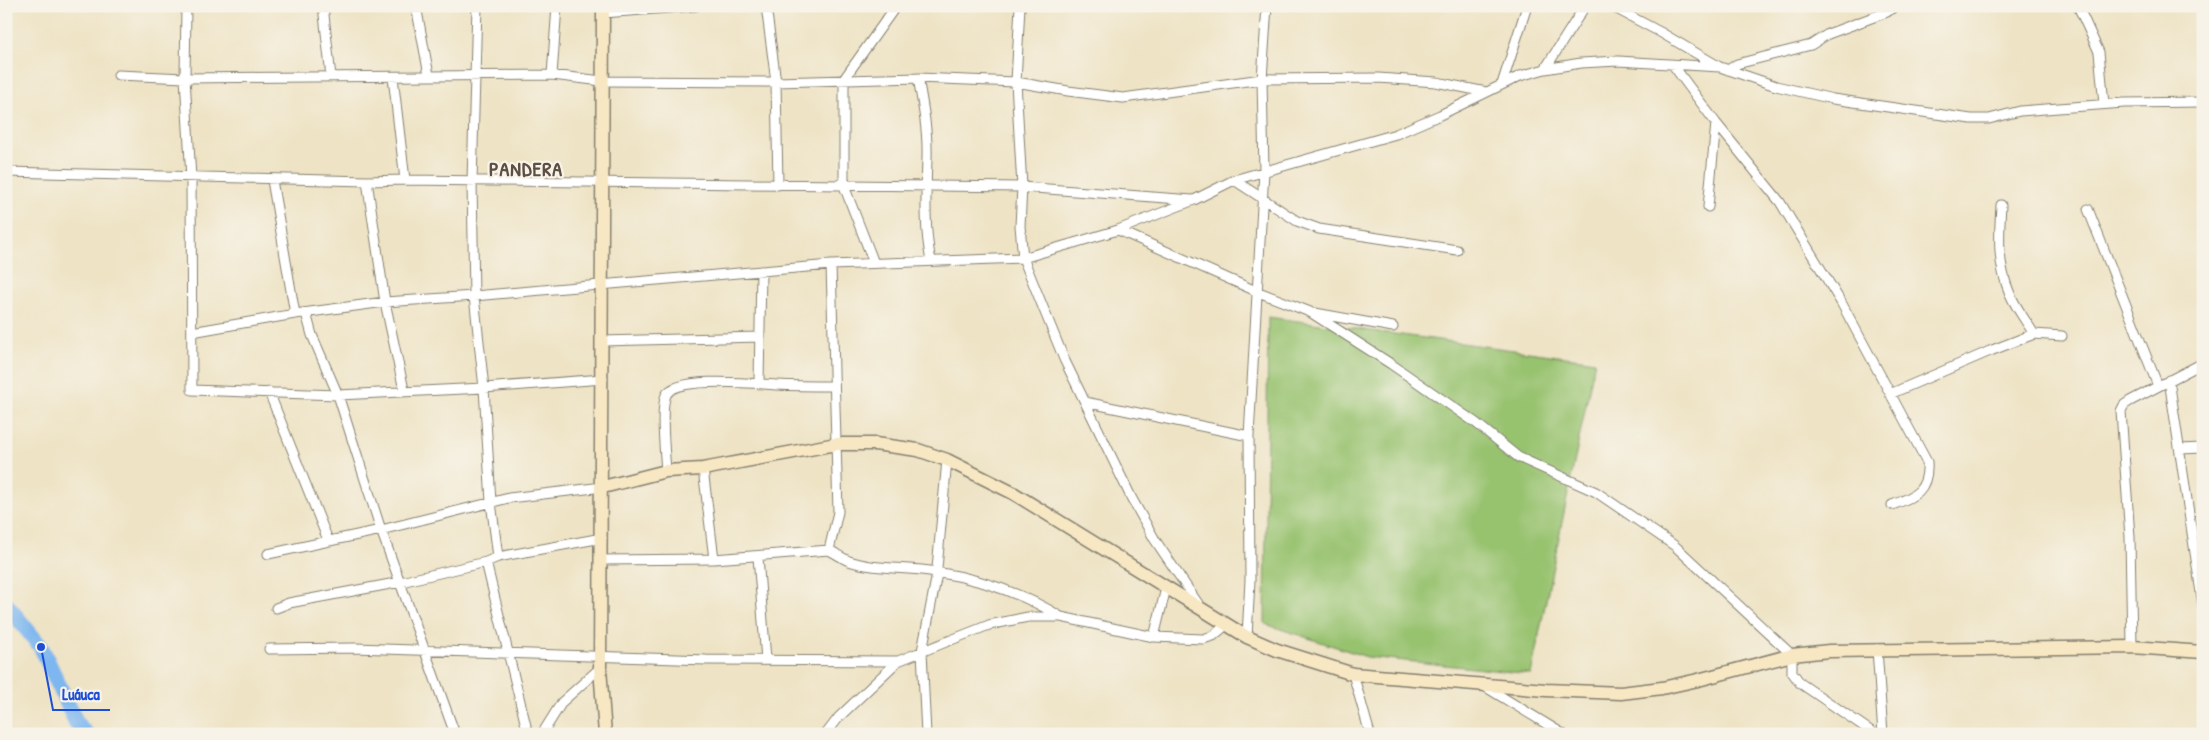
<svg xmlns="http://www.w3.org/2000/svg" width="2209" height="740" font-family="'Patrick Hand',sans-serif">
	<rect width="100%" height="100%" fill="#f7f3e8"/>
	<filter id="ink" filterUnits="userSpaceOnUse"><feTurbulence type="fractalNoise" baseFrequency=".02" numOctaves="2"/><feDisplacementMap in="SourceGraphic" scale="10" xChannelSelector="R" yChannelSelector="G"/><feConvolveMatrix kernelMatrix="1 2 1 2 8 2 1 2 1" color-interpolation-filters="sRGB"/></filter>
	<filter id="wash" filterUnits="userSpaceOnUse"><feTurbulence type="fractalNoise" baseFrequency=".0096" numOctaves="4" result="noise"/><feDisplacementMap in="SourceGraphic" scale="20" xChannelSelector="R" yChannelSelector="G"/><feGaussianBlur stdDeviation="1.12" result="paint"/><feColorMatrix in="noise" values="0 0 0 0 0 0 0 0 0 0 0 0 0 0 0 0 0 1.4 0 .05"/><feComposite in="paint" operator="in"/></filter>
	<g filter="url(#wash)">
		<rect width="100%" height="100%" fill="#eee3c5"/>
		<!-- green -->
		<path fill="#97c26e" stroke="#5a6f45" d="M1268 317 1595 361 1531 674 1367 657 1265 624Z"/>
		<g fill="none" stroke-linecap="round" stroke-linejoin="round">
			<!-- river -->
			<path stroke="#7eb7ef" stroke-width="16" d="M6 604 41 647 76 722 86 734"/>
		</g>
	</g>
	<g filter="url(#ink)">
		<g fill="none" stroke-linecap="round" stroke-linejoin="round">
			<defs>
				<path id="street" d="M186 6 185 78 191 178 192 390 338 395 484 388 603 379
					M323 6 331 77
					M416 6 429 75
					M477 6 472 182 474 296 484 388 491 502 498 557
					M766 6 776 82 778 185
					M1020 6 1016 82 1022 187 1020 226 1023 258 1064 359 1132 499 1155 540 1199 605
					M1611 6 1660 32 1718 66
					M2078 6 2099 52 2104 104
					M603 13 696 6
					M1673 65 1716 123 1780 202 1842 304 1927 462C1929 490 1915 497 1892 505
					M1545 69 1585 6
					M1728 70 1737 64 1811 45 1828 34 1887 12 1895 6
					M118 75 185 78 552 75 602 81 776 82 918 78 1016 82 1068 91 1123 98 1262 79 1378 78 1436 82 1486 92
					M552 75 557 6
					M393 77 405 180
					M918 78C923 105 928 132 927 159 926 193 924 227 931 261
					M1502 84 1527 6
					M6 172 367 181 405 180 1022 187 1192 200
					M272 180 295 314
					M1234 180 1297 221 1319 229 1457 250
					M367 181 385 302 404 390
					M2001 205C1999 236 1997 264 2010 294 2016 308 2026 321 2034 334
					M1708 207 1716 123
					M2088 209 2158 386
					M1118 230 1256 291 1310 312 1391 364 1476 423 1518 457 1596 492 1675 546 1792 655V672L1800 683 1875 734
					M874 263 844 186V79L896 6
					M306 313 312 335 338 395 381 530 455 734
					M1315 313 1393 327
					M192 332 295 314 385 302 474 296 831 265 1023 258 1118 230 1194 200 1234 180 1396 134 1440 115 1520 76 1545 69 1581 63 1618 61 1720 67 1776 86 1833 99 1971 119H1989L2020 111 2124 103 2203 102
					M602 341 760 337
					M2169 380 2203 606
					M759 382 761 271
					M269 392 328 540
					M1890 394 1990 351 2034 334 2062 336
					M1085 402 1249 436
					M2180 449 2203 448
					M703 469 714 559
					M666 471C665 455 660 408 666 395 677 375 757 384 777 385 796 386 815 386 834 386
					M829 550C835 553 842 558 849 561 876 570 908 567 936 572 981 579 1022 593 1061 617
					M268 554 381 530 509 498 603 487
					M758 557 766 660
					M601 560 714 559 829 550 838 512 831 265
					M486 562 528 734
					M276 608 289 603 401 582 486 562 498 557 602 538
					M1154 637 1166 588
					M1247 637 1250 580 1249 436 1264 171 1262 79 1267 6
					M2132 647 2130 537 2121 411 2124 405 2130 401 2203 363
					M269 649 355 648 706 660 898 661
					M1877 649 1883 734
					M1353 674 1370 734
					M1484 686 1563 734
					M542 734 562 702 600 668
					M826 734 839 717 898 661 989 625 1028 617H1061L1154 637 1203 639 1213 636 1226 625
					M926 734 922 651 936 579 947 460"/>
				<path id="secondary" d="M603 6 600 668 605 734
					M603 487 666 471 703 469 836 444H875L918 450 947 460 1013 493 1247 637 1277 650 1353 674 1546 690 1621 693 1662 688 1698 680 1792 655 1829 651 2132 647 2203 652"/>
			</defs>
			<!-- street casing -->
			<use href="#street" stroke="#858070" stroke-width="11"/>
			<!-- secondary casing -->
			<use href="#secondary" stroke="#858070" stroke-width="15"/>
			<!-- street -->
			<use href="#street" stroke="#fff" stroke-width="9"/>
			<!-- secondary -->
			<use href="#secondary" stroke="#f8e7c3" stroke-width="12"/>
		</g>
	</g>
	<g text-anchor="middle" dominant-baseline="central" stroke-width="4.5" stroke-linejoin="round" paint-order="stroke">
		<!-- district labels -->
		<g font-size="20" font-weight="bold" letter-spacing="1" fill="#5e4f44" stroke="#f7f3e8">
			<text x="526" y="168">PANDERA</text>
		</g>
	</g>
	<!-- callouts -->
	<path fill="none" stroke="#1d4ed8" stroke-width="2" d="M41 647L53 710H110"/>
	<circle fill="#1d4ed8" stroke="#f7f3e8" stroke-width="2" cx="41" cy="647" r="5"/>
	<g font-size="16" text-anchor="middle" font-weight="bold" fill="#1d4ed8" stroke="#f7f3e8" stroke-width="4.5" stroke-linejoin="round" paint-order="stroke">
		<text x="81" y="700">Luáuca</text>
	</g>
	<!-- margin -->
	<rect width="2209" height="740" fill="none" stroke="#f7f3e8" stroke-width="25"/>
</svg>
